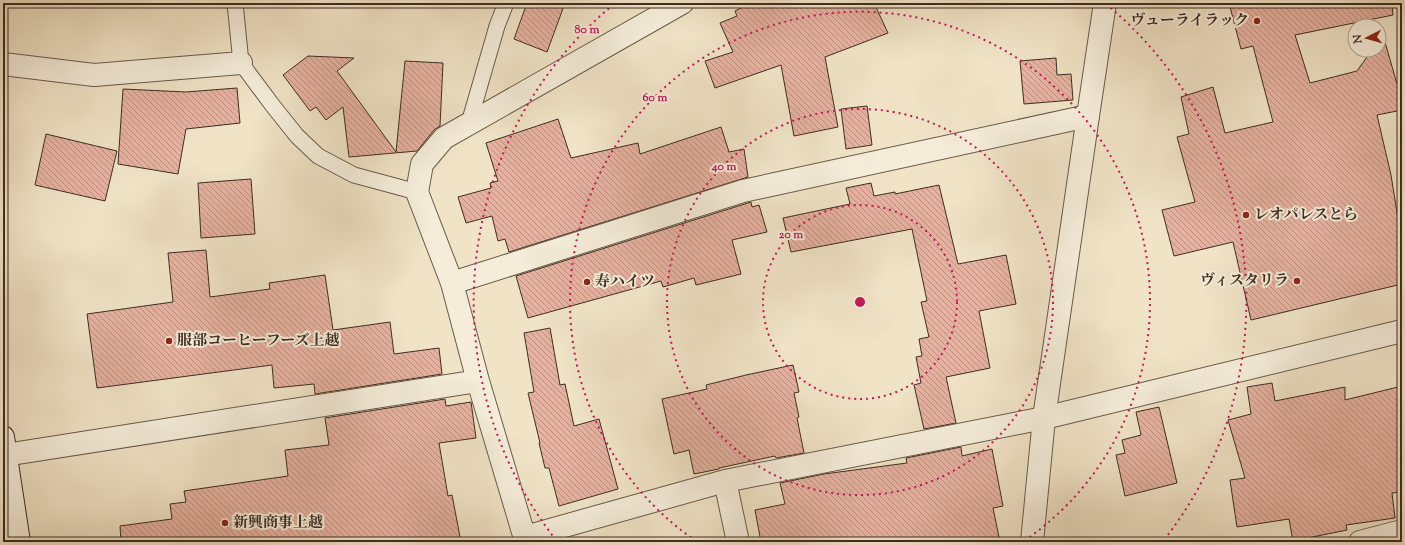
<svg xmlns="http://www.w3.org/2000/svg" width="1405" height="545" font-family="'Sorts Mill Goudy','Noto Serif JP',serif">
	<defs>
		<pattern id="building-back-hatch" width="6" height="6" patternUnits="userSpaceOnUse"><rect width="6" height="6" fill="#e7b19f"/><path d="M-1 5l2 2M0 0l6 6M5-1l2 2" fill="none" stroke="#bd9081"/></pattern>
	</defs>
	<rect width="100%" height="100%" fill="#f0e3c6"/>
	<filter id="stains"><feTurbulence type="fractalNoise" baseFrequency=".005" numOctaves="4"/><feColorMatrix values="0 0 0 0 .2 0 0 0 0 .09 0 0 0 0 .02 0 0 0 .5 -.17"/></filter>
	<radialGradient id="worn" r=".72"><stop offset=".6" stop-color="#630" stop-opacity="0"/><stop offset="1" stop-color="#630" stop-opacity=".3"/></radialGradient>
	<!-- building -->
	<path fill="url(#building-back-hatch)" stroke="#3e2d22" d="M527 3H565L547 52 514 39Z
		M751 3H874L888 33 825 57 838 127 794 136 781 65 715 88 705 61 733 52 720 23 737 16 735 11Z
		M1229 3H1392L1393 15 1295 35 1310 83 1357 71 1372 50H1379V40L1383 35 1397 84 1402 83V110L1377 115 1391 175 1402 244V284L1251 320 1233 242 1174 256 1162 210 1195 202 1177 137 1189 134 1181 97 1213 87 1225 133 1273 122 1253 46 1241 49Z
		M308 56 354 58 337 71 396 152 405 61 443 63 440 126 434 130 417 151 349 157 343 107 326 120 316 107 310 111 283 75Z
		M1056 58 1057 75 1071 74 1073 100 1024 104 1020 61Z
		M237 88 240 123 186 129 178 174 118 164 123 89 186 92Z
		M867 106 872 145 846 149 841 109Z
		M558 119 571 158 638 143 640 154 721 127 729 152 744 149 748 177 509 252 505 239 498 241 492 216 466 223 458 197 491 188 490 183 498 181 486 143Z
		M46 134 117 151 105 201 35 185Z
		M251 179 255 234 201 238 198 183Z
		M871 183 874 196 895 192V194L939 185 958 264 1006 255 1016 304 979 311 990 368 946 377 956 423 924 429 914 385 921 383 916 357 922 356 919 339 929 337 921 302 927 301 912 229 791 252 783 218 850 204 846 188Z
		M751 202 752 207 759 205 767 232 732 240 741 274 696 285 694 278 663 287 661 281 528 318 516 276Z
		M206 250 210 297 270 289 269 283 325 275 333 330 390 322 394 354 439 348 442 374 315 394 314 384 274 388 272 365 97 388 87 314 173 302 168 253Z
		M550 328 560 385 565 384 574 426 599 419 618 489 559 506 549 468H545L539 443H540L528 393 534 392 524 333Z
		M793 365 799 392 794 393 799 417 797 418 804 453 776 458 775 456 719 468V469L694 474 689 450 674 454 662 399 707 389 706 385 746 375Z
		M1272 383 1275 401 1345 387V400L1402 386V492L1392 493 1395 518 1346 525 1347 530 1293 541 1289 519 1237 527 1230 480 1245 478 1228 420 1251 414 1247 387Z
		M445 399 446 406 471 402 476 438 439 443 448 496 452 495 461 542H121L120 526 172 519 170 504 186 502 184 491 288 476 285 450 329 445 325 418Z
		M1159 407 1177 483 1125 496 1116 455 1125 453 1122 440 1141 435 1136 412Z
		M961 447 962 456 992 449 1003 506 993 508 1000 542H761L755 510 785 504 780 483 824 474 907 463 906 458Z"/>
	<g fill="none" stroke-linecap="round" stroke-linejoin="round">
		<defs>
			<path id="service" d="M235 3 241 63 273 106 297 136 318 156 354 175 417 192
				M469 123 497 26 506 3"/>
			<path id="minor" d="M3 64 94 75 241 63
				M452 283 743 191 1088 116
				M5 455 478 381
				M725 481 738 542
				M525 537 725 481 1044 418 1402 331
				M526 542 478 381 452 283 417 192 422 164 444 138 682 3
				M1360 542 1402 531"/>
			<path id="tertiary" d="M1032 542 1044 418 1088 116 1105 3"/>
			<path id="secondary" d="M3 437 19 542"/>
		</defs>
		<!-- service casing -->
		<use href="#service" stroke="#6a5a4b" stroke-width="17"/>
		<!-- minor casing -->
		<use href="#minor" stroke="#6a5a4b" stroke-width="24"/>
		<!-- tertiary casing -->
		<use href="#tertiary" stroke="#6a5a4b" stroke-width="24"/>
		<!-- secondary casing -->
		<use href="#secondary" stroke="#3e2d22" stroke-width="24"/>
		<!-- service -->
		<use href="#service" stroke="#f5edda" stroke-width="15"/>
		<!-- minor -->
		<use href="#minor" stroke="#f5edda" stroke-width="22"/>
		<!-- tertiary -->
		<use href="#tertiary" stroke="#f5edda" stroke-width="22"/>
		<!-- secondary -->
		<use href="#secondary" stroke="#f5edda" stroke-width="22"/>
	</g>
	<!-- distance rings -->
	<g fill="none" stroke="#c2185b" stroke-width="2" stroke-dasharray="2 4">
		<circle cx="860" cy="302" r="97"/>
		<circle cx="860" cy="302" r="193"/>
		<path d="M696 541A290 290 0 1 1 1024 541"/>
		<path d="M556 540A386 386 0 0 1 614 4M1106 4A386 386 0 0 1 1164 540"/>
	</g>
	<!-- markers -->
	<g fill="#8f2418" stroke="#f5edda" stroke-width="1.5">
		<circle cx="1257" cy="21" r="4"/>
		<circle cx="1246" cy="215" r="4"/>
		<circle cx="1297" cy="281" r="4"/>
		<circle cx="587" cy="282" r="4"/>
		<circle cx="169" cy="341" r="4"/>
		<circle cx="225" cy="523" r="4"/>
	</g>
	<g text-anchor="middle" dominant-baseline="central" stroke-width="4" stroke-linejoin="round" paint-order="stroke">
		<!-- poi labels -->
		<g font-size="15" font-weight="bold" fill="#3e2d22" stroke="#f5edda" text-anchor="start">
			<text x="1249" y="21" text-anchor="end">ヴューライラック</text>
			<text x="1254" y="215">レオパレスとら</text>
			<text x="1289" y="281" text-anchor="end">ヴィスタリラ</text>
			<text x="595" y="282">寿ハイツ</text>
			<text x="177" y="341">服部コーヒーフーズ上越</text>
			<text x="233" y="523">新興商事上越</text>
		</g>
	</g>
	<circle cx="860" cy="302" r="6" fill="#c2185b" stroke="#f5edda" stroke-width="2"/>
	<g font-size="12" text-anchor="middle" font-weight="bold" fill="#c2185b" stroke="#f5edda" stroke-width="4" stroke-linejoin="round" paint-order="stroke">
		<text x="587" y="33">80 m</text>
		<text x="655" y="101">60 m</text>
		<text x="724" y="170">40 m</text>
		<text x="791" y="238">20 m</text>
	</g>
	<!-- margin -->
	<rect width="1405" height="545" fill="none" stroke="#f0e3c6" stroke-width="16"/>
	<rect x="4" y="4" width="1397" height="537" fill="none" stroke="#3e2d22" stroke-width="2"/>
	<rect x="8" y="8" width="1389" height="529" fill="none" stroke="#3e2d22"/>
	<!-- north arrow -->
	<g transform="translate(1367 38) rotate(264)"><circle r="19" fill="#f5edda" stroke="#aca090"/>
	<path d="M0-3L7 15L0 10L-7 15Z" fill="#8f2418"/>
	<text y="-6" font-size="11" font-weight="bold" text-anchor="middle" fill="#3e2d22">N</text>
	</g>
	<rect width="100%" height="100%" filter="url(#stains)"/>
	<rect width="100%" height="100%" fill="url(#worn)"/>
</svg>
